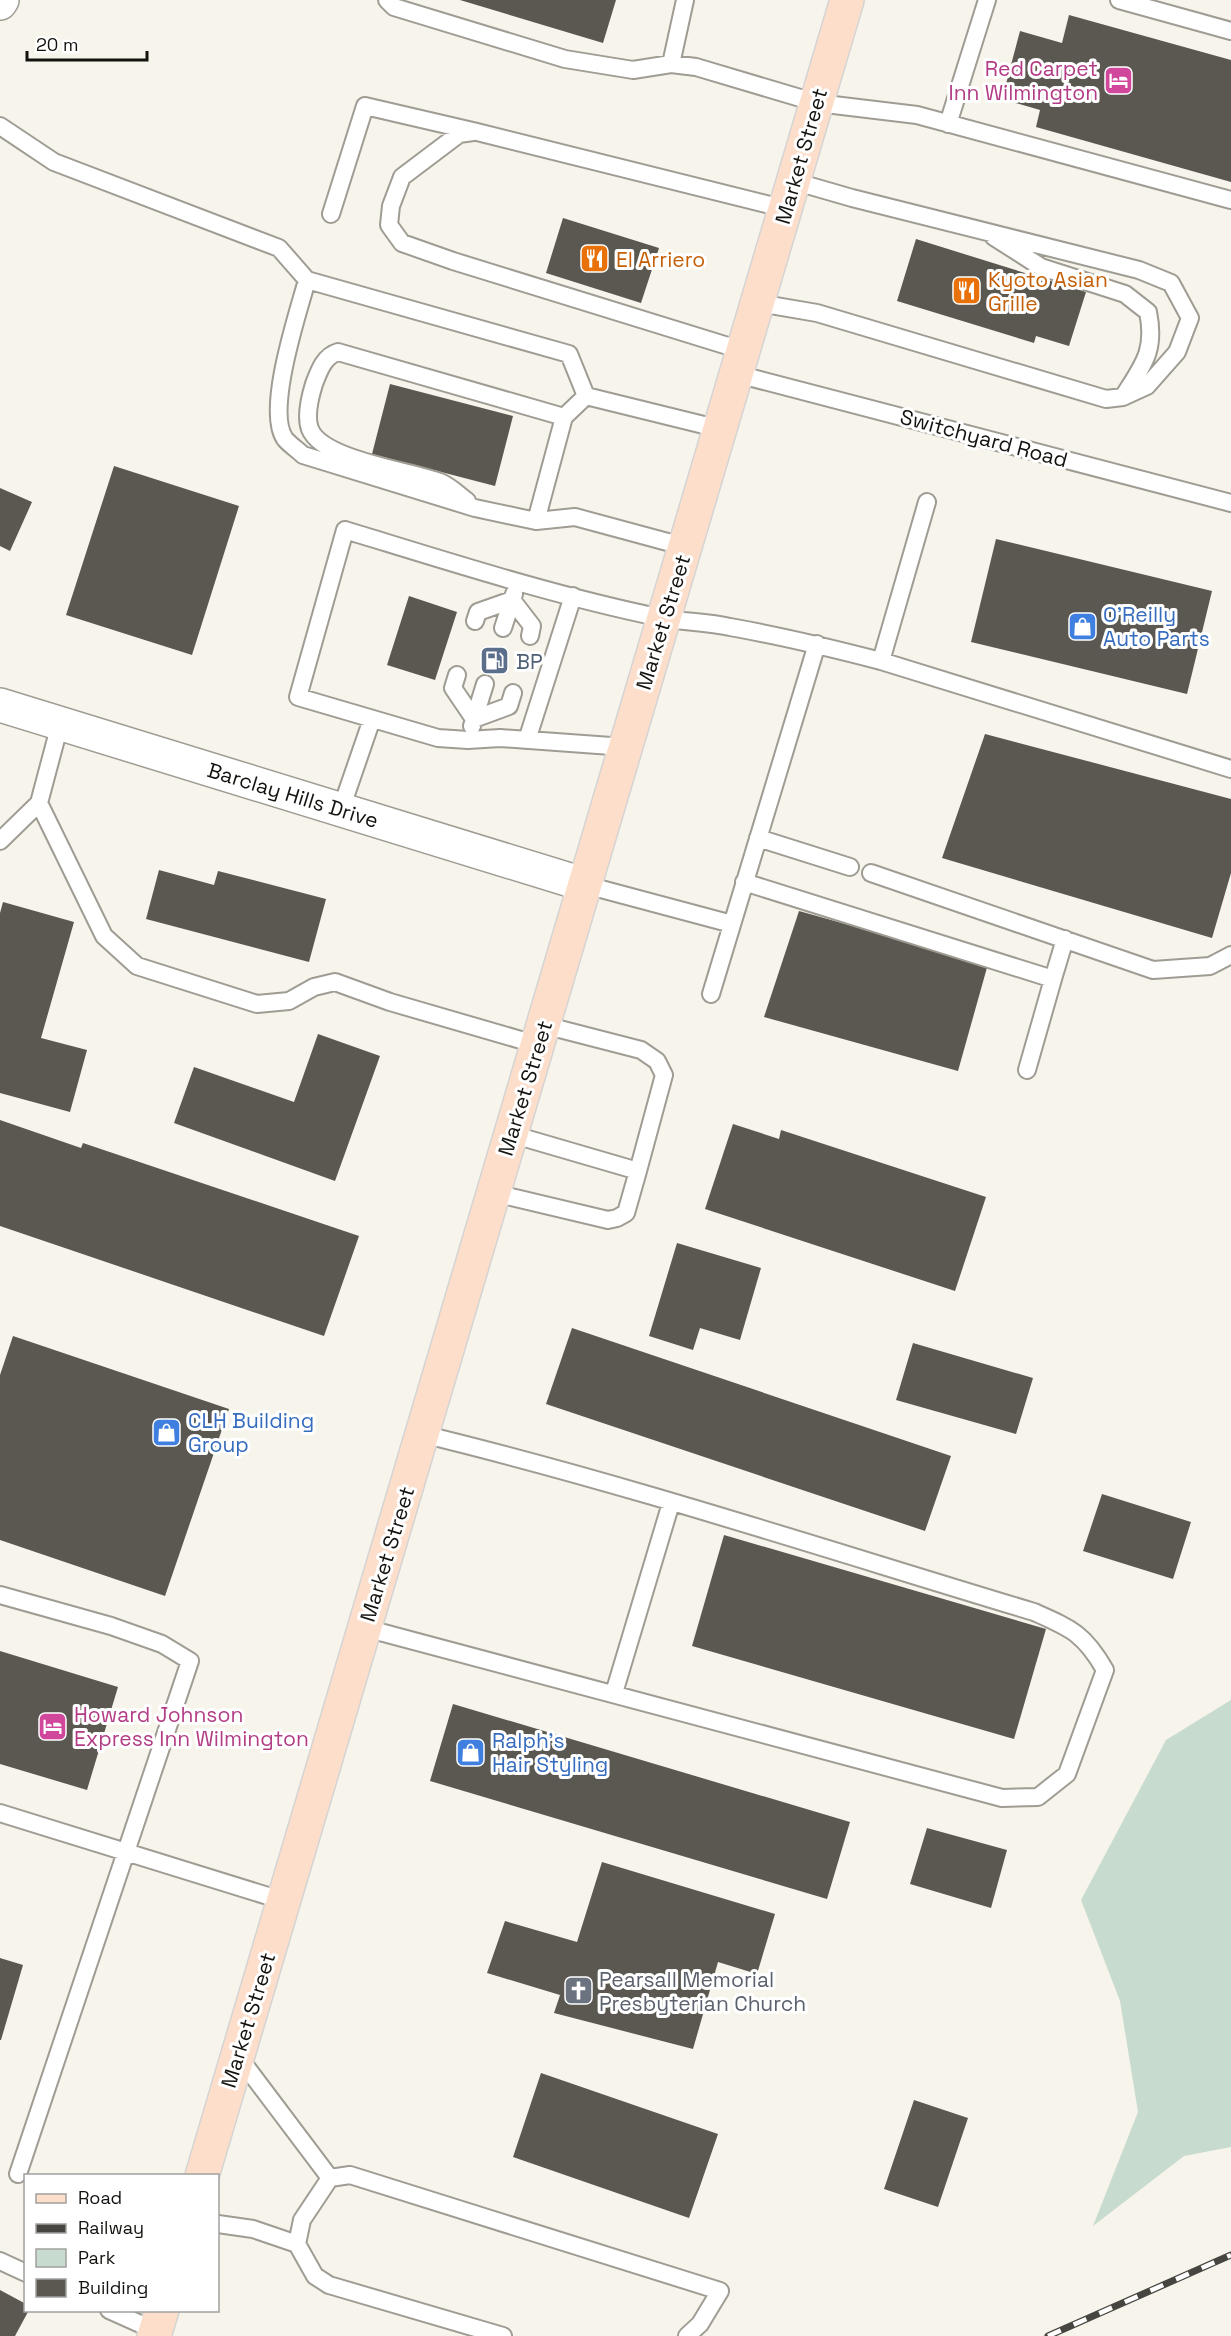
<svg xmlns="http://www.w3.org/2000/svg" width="1231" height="2336" font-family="'Space Grotesk',sans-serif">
	<rect width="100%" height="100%" fill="#f7f4eb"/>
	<!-- green -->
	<path fill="#c7dcce" d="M1231 1700V2147L1184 2156 1093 2226 1138 2112 1120 2001 1081 1900 1166 1740Z"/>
	<!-- building -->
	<path fill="#5a5850" d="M460 0H616L603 43Z
		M1069 15 1231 60V182L1036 127 1040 110 1002 99 1020 31 1062 43Z
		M563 218 659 248 641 303 546 273Z
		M916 239 1086 292 1069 346 1036 336 1034 343 897 301Z
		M390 384 513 416 495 486 372 454Z
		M114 466 239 506 192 655 66 615Z
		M0 488 32 502 10 551 0 546Z
		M996 539 1212 591 1187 694 971 642Z
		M409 596 457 612 435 680 387 665Z
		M985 734 1231 799V873L1212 938 942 858Z
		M159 870 214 885 218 871 326 899 309 962 146 919Z
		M3 902 74 922 41 1038 87 1050 70 1112 0 1093V913Z
		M799 911 988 964 958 1071 764 1017Z
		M318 1034 380 1056 335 1181 174 1123 194 1067 294 1102Z
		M0 1120 81 1148 83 1143 359 1236 324 1336 0 1226Z
		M733 1124 779 1139 781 1130 986 1197 955 1291 705 1209Z
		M677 1243 761 1268 740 1340 700 1328 693 1350 649 1336Z
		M572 1328 951 1456 925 1531 546 1404Z
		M13 1336 229 1409 165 1596 0 1540V1375Z
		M913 1343 1033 1378 1016 1434 896 1400Z
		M1102 1494 1191 1522 1173 1579 1083 1551Z
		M724 1535 1046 1629 1014 1739 692 1646Z
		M0 1651 118 1687 87 1790 0 1764Z
		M453 1704 850 1822 827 1899 430 1781Z
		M927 1828 1007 1850 991 1908 910 1884Z
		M602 1862 775 1914 757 1974 718 1962 693 2049 554 2013 560 1995 487 1973 505 1921 577 1942Z
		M0 1958 23 1965 1 2040H0Z
		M541 2073 718 2134 689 2218 513 2157Z
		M914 2100 968 2118 938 2207 884 2189Z
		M0 2290 26 2304V2310H29L15 2336H0Z"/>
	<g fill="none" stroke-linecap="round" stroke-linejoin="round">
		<defs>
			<path id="service" d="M387 0 394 7 565 59 633 70 671 64 696 67 817 103 917 115 1231 200
				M1119 0 1231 31
				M671 64 685 0
				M948 124 987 0
				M0 126 54 162 279 248 307 280 569 354 586 396 720 429
				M473 132 459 134 402 177 391 206 389 225 402 243 453 261 744 351
				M331 214 365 106 477 132 786 209
				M994 237 1041 267 1125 294 1148 312C1156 351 1143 365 1123 397
				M307 280C298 313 265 411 285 439 290 445 298 450 303 455L475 508 536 521 575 517 686 547
				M758 303 817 313 1106 399 1123 397 1147 386 1177 352 1190 318 1171 283 1139 270 852 198 793 181
				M737 374 1231 503
				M467 501C459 495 450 486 440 482 411 471 322 460 310 429 305 416 310 397 314 384 319 371 324 356 338 352L564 417
				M536 521 564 417 586 396
				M475 621 478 612 512 600 532 626 530 636
				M503 628 514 594
				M881 661 1231 769
				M457 675 453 688 474 719 509 706 513 693
				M60 724 39 803 104 936 137 966 257 1004 289 1001 314 987 335 982 390 1002 538 1045
				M472 726 485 684
				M527 740 573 596
				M625 747 500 738 468 740 438 738 298 697 345 530C450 562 555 596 662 618 684 622 707 622 730 627 781 636 831 648 881 661L927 502
				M341 809 372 719
				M758 838 850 867
				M0 841 39 803
				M871 873 1153 970 1210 966 1231 955
				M744 882 1053 979 1027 1070
				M586 885 732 924
				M1053 979 1065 939
				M711 994 817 644
				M544 1025 641 1050 657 1061 664 1075 638 1171
				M494 1193 608 1220 617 1218 626 1213 638 1171 511 1134
				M0 1595 111 1626 162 1644 190 1661 18 2174
				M365 1628 1002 1798 1038 1797 1067 1774 1105 1670C1084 1633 1070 1628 1034 1612 831 1551 628 1484 422 1434
				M614 1693 671 1503
				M0 1813 284 1901
				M238 2056 330 2178
				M218 2224 253 2229 297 2244 315 2276 329 2285 503 2336
				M297 2244 302 2220 330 2178 350 2175 720 2291 700 2324 687 2336
				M0 2261 26 2273
				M109 2310 156 2331"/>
			<path id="minor" d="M0 705 586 885"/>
			<path id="tertiary" d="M0 3 2 0"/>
			<path id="primary" d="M202 2176 847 0
				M154 2336 162 2310"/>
		</defs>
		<!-- service casing -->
		<use href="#service" stroke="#9f9c93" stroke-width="20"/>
		<!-- minor casing -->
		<use href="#minor" stroke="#9f9c93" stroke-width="36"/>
		<!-- tertiary casing -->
		<use href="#tertiary" stroke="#9f9c93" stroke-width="36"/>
		<!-- primary casing -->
		<use href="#primary" stroke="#d5d4d4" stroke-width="36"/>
		<!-- service -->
		<use href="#service" stroke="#fff" stroke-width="16"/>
		<!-- minor -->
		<use href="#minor" stroke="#fff" stroke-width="33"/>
		<!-- tertiary -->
		<use href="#tertiary" stroke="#fff" stroke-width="33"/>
		<!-- primary -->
		<use href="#primary" stroke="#fddecb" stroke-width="33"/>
		<defs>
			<path id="rail" d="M1048 2336 1231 2255"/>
		</defs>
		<!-- rail casing -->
		<use href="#rail" stroke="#464540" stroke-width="7"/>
		<!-- rail -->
		<use href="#rail" stroke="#fff" stroke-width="4.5" stroke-dasharray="14" stroke-linecap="butt"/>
	</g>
	<!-- icons -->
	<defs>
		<symbol id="hotel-square" viewBox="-11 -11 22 22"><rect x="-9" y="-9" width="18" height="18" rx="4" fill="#d1479c" stroke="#fff"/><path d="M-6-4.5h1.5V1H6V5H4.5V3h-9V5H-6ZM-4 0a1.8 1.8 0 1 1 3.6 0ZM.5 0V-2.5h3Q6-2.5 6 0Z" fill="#fff"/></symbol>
		<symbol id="restaurant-square" viewBox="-11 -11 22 22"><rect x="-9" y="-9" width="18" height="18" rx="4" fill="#e8710a" stroke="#fff"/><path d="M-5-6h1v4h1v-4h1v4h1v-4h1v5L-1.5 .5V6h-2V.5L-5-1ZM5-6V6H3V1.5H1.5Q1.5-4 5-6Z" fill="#fff"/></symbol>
		<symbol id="shop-square" viewBox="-11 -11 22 22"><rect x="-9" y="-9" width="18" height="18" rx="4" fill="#3f7fe0" stroke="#fff"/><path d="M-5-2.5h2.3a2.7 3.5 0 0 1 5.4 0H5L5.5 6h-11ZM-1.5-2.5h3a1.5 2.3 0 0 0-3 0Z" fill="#fff"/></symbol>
		<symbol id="fuel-square" viewBox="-11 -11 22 22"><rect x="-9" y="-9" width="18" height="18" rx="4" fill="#5c6f8a" stroke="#fff"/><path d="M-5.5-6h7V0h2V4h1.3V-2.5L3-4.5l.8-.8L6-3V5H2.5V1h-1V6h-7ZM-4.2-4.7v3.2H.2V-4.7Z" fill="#fff"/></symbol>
		<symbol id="church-square" viewBox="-11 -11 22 22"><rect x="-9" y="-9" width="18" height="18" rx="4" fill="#6b7280" stroke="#fff"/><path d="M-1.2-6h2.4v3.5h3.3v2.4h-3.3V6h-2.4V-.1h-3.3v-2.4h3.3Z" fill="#fff"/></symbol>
	</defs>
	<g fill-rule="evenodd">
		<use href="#hotel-square" x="1102" y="64" width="33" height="33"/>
		<use href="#restaurant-square" x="578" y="242" width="33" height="33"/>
		<use href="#restaurant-square" x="950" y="274" width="33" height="33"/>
		<use href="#shop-square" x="1066" y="610" width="33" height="33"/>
		<use href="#fuel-square" x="478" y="644" width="33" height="33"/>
		<use href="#shop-square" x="150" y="1416" width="33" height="33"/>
		<use href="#hotel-square" x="36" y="1710" width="33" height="33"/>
		<use href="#shop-square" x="454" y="1736" width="33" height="33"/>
		<use href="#church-square" x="562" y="1974" width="33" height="33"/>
	</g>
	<g text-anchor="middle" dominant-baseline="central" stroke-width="6" stroke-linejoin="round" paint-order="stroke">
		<!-- hotel labels -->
		<g font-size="21" fill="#b23c85" stroke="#fff" text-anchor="end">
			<text x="1098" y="68">Red Carpet<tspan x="1098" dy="24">Inn Wilmington</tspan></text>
			<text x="74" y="1714" text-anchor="start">Howard Johnson<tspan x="74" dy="24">Express Inn Wilmington</tspan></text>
		</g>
		<!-- street labels -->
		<g font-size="21" fill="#13120f" stroke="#fff">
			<text transform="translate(801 156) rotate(-74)">Market Street</text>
			<text transform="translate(984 438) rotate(15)">Switchyard Road</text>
			<text transform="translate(663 622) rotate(-73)">Market Street</text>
			<text transform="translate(293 795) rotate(17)">Barclay Hills Drive</text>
			<text transform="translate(525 1088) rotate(-73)">Market Street</text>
			<text transform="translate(387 1554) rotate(-73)">Market Street</text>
			<text transform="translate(248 2020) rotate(-73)">Market Street</text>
		</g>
		<!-- food labels -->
		<g font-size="21" fill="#c56008" stroke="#fff" text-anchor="start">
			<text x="616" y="259">El Arriero</text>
			<text x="988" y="279">Kyoto Asian<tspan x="988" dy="24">Grille</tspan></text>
		</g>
		<!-- shop labels -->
		<g font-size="21" fill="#366cbe" stroke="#fff" text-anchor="start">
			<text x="1103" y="614">O'Reilly<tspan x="1103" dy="24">Auto Parts</tspan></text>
			<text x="188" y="1420">CLH Building<tspan x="188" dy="24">Group</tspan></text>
			<text x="492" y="1740">Ralph's<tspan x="492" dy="24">Hair Styling</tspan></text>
		</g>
		<!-- service labels -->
		<g font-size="21" fill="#4e5e75" stroke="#fff" text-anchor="start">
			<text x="516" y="661">BP</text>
		</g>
		<!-- worship labels -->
		<g font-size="21" fill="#5b616d" stroke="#fff" text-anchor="start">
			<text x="599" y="1979">Pearsall Memorial<tspan x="599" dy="24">Presbyterian Church</tspan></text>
		</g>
	</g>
	<!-- legend -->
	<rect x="24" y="2174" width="195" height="138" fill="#ffffff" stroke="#a1a09f" stroke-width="1.5"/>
	<rect x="36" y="2194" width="30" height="9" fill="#fddecb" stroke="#a1a09f" stroke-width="1.5"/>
	<text x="78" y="2204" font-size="18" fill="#13120f">Road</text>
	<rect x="36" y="2224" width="30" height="9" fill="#464540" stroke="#a1a09f" stroke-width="1.5"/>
	<text x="78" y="2234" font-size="18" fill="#13120f">Railway</text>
	<rect x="36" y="2249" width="30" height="18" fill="#c7dcce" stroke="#a1a09f" stroke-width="1.5"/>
	<text x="78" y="2264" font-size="18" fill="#13120f">Park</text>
	<rect x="36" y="2279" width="30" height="18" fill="#5a5850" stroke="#a1a09f" stroke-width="1.5"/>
	<text x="78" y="2294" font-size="18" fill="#13120f">Building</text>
	<!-- scale -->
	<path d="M27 51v9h120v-9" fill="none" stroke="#13120f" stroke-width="3"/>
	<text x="36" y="51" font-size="18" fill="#13120f" stroke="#ffffff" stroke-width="4.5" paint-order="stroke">20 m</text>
</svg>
